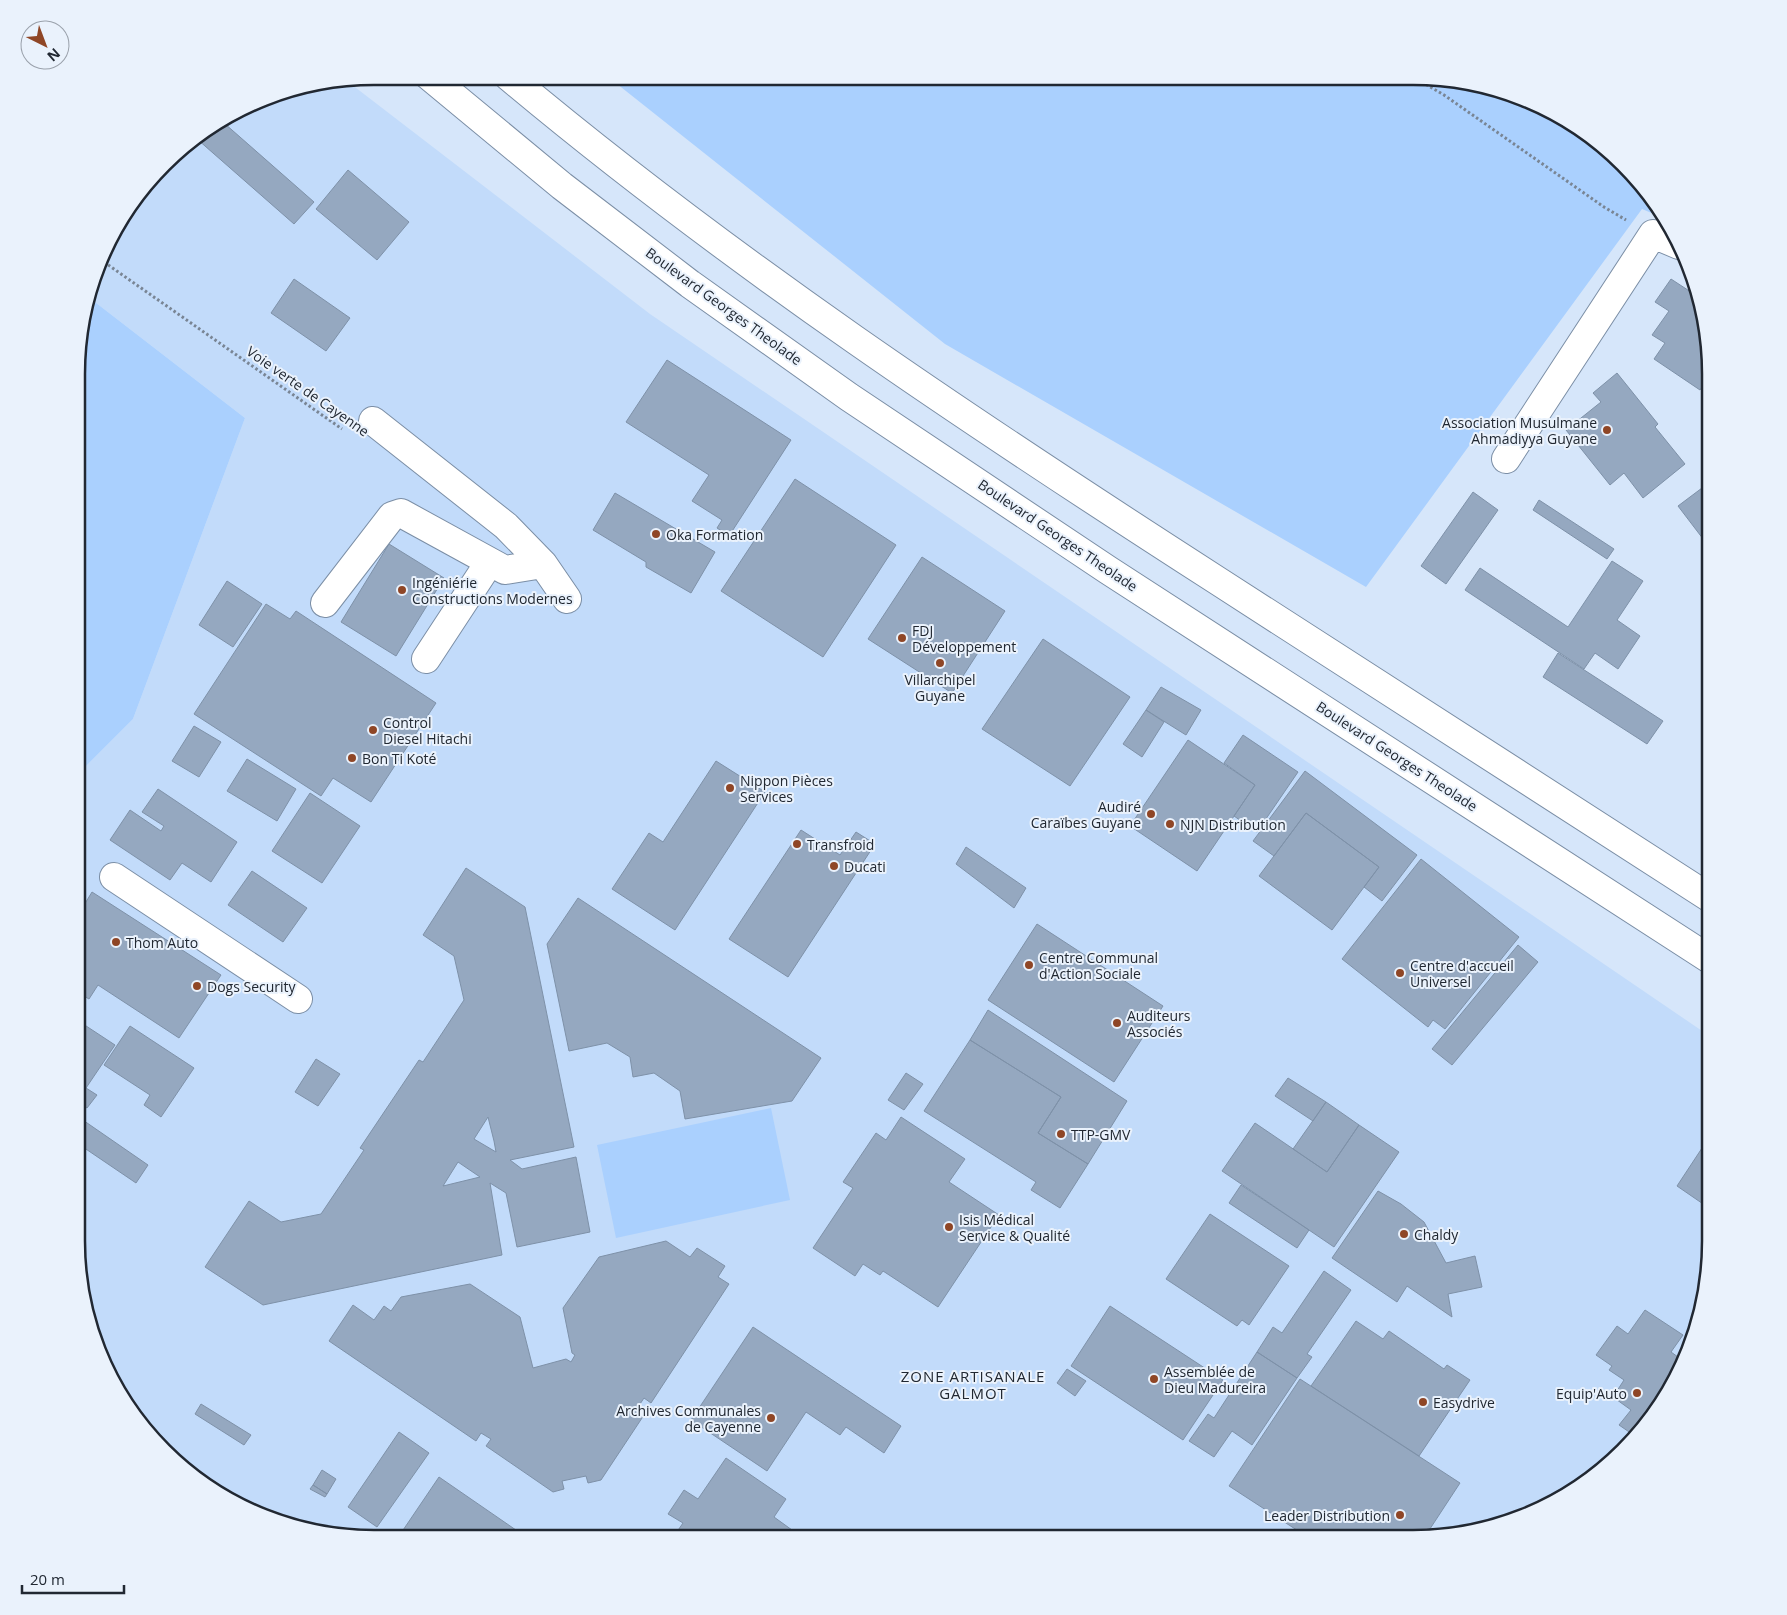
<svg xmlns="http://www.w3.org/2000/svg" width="1787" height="1615" font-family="'Open Sans',sans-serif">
	<rect width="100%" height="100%" fill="#d6e6fa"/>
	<!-- built -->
	<path fill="#c2dbfa" d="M347 81 650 314 1711 1037V1241L1688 1355 1660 1407 1610 1465 1527 1516 1432 1538 374 1539 260 1516 208 1488 150 1438 99 1355 77 1260 78 774 133 719 245 418 91 299 116 225 178 150 278 92Z"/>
	<!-- green -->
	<path fill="#aad0fe" d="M607 76 1433 77 1545 107 1637 177 1661 217 1642 209 1366 587 945 344Z
		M91 299 245 418 133 719 78 774 79 335Z
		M771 1108 790 1200 616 1238 597 1145Z"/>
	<!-- building -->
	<path fill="#95a8c0" stroke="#7e91a8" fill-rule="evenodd" d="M224 123 314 202 294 224 197 139Z
		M348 170 409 222 377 260 316 209Z
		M294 279 350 318 326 351 271 313Z
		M1671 279 1697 296 1710 354V375L1700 390 1654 359 1665 343 1652 335 1669 311 1655 302Z
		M667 360 791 440 729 536 717 528 722 520 692 501 709 475 626 422Z
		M1617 373 1658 424 1655 427 1685 464 1643 498 1624 473 1610 485 1566 430 1601 402 1593 393Z
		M795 479 896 545 823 657 721 591Z
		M1710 482V548L1678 506Z
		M1473 492 1498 510 1446 584 1421 566Z
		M615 493 715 552 691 593 646 567V562L593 530Z
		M1539 500 1614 549 1607 559 1533 510Z
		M389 544 444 578 396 656 341 622Z
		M922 557 1005 611 952 693 868 639Z
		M1612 561 1643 581 1617 620 1640 636 1618 669 1595 653 1584 669 1465 590 1480 568 1568 627Z
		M227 581 262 604 233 647 199 625Z
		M266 604 290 619 296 611 436 703 371 802 333 778 321 796 194 714Z
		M1043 639 1130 697 1070 786 982 729Z
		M1558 653 1663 721 1647 744 1543 677Z
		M1161 687 1201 710 1186 735 1146 710Z
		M1146 710 1164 722 1142 757 1123 744Z
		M194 726 221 742 199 777 172 761Z
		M1243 735 1298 772 1257 832 1234 816 1255 785 1224 763Z
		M1188 740 1255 785 1197 871 1130 826Z
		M247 759 296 789 277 821 227 791Z
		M716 761 765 792 675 930 612 889 649 833 663 842Z
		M1305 771 1417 855 1382 901 1364 887 1379 867 1306 813 1274 856 1253 841Z
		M158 789 237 842 211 882 182 863 170 880 110 840 130 810 161 831 164 826 142 812Z
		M310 793 360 826 322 883 272 851Z
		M1306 813 1379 867 1332 930 1259 876Z
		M801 830 840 855 856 832 875 844 788 977 729 939Z
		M966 847 1026 888 1014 908 956 864Z
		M1421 859 1519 937 1445 1029 1433 1020 1428 1027 1342 959Z
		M466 868 525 907 574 1147 510 1160 522 1169 576 1157 590 1232 517 1247 506 1193 490 1183 502 1255 263 1305 205 1267 249 1201 281 1222 321 1214 364 1150 360 1148 419 1060 423 1062 464 1000 454 956 423 935ZM488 1117 494 1141 496 1152 474 1139ZM458 1162 480 1177 443 1186Z
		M252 871 307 908 283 942 228 905Z
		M92 892 221 975 179 1038 98 985 89 999 77 992 78 915Z
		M578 898 821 1058 792 1101 685 1119 680 1091 654 1073 633 1077 630 1057 607 1043 569 1051 547 944Z
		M1037 924 1163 1006 1114 1082 988 1000Z
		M1518 945 1538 962 1452 1065 1432 1049Z
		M988 1010 1127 1101 1088 1164 1038 1133 1061 1097 970 1040Z
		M77 1020 115 1045 86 1088 97 1095 87 1108 79 1103 77 1106Z
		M130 1026 194 1068 161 1117 144 1105 150 1095 104 1065Z
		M970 1040 1061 1097 1038 1133 1088 1164 1060 1208 1031 1190 1036 1182 924 1111Z
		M316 1059 340 1074 318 1106 295 1092Z
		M906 1073 923 1084 904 1110 888 1100Z
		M1288 1078 1326 1102 1313 1121 1275 1096Z
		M1326 1102 1359 1125 1327 1172 1293 1149Z
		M77 1116 148 1165 136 1183 77 1143Z
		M901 1117 965 1159 949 1182 999 1215 938 1307 883 1271 880 1275 863 1264 855 1276 813 1248 853 1188 843 1182 876 1133 886 1140Z
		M1255 1123 1327 1172 1359 1125 1399 1152 1334 1247 1222 1171Z
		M1706 1142 1711 1145V1205L1709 1208 1677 1186Z
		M1241 1185 1309 1230 1297 1248 1229 1203Z
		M1378 1191 1401 1204 1424 1222 1446 1263 1475 1256 1482 1287 1448 1294 1452 1317 1407 1286 1397 1302 1332 1258Z
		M1210 1214 1289 1266 1249 1325 1242 1320 1237 1326 1166 1279Z
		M666 1241 690 1257 697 1248 725 1266 718 1277 729 1284 651 1403 644 1398 638 1407 646 1412 601 1480 588 1483 586 1476 562 1481 564 1489 553 1492 486 1446 491 1439 481 1433 476 1441 329 1341 353 1305 374 1320 384 1306 391 1311 401 1297 470 1284 520 1317 533 1368 566 1359 571 1362 575 1355 572 1353 563 1308 599 1257Z
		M1324 1271 1351 1290 1307 1354 1312 1357 1297 1378 1257 1352 1273 1327 1282 1333Z
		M1110 1306 1223 1380 1183 1440 1071 1366Z
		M1645 1310 1683 1335 1671 1352 1685 1362 1660 1407 1635 1436 1619 1425 1631 1410 1613 1397 1624 1380 1609 1370 1612 1366 1596 1355 1617 1326 1628 1334Z
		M1356 1321 1383 1339 1389 1331 1444 1369 1447 1365 1470 1380 1419 1456 1311 1386Z
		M753 1327 901 1426 884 1453 846 1427 840 1435 806 1412 767 1471 691 1420Z
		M1257 1352 1297 1378 1252 1445 1232 1431 1214 1457 1189 1441 1208 1414 1214 1418Z
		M1067 1369 1086 1381 1075 1396 1057 1383Z
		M1300 1379 1460 1483 1424 1538H1309L1229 1486Z
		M201 1404 251 1435 244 1445 195 1414Z
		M399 1432 429 1453 377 1527 348 1507Z
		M726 1458 786 1499 774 1517 792 1530 786 1539H672L683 1523 668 1514 684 1490 698 1499Z
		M322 1470 336 1479 327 1494 313 1485Z
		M439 1477 529 1539H397Z
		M313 1485 327 1494 325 1497 310 1489Z"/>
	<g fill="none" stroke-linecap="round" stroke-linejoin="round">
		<defs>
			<path id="minor" d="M373 421 506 526 543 564 567 599
				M1506 459 1653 234 1679 245
				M325 603 392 516 401 513 505 570 543 564
				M426 659 489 563
				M114 877 298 999"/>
			<path id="major" d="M429 76 562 186 690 284 849 397 1108 570 1711 960
				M508 76C731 263 974 424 1218 581 1382 686 1546 792 1710 898"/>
		</defs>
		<!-- minor casing -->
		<use href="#minor" stroke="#7b8ea5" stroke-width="30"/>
		<!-- major casing -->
		<use href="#major" stroke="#7b8ea5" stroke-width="30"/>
		<!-- path -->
		<path stroke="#798594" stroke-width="3" stroke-dasharray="2.5 2.5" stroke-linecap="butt" d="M1413 77 1444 95 1604 207 1626 220
			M104 262 342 429"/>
		<!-- minor -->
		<use href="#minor" stroke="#fff" stroke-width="28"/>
		<!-- major -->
		<use href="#major" stroke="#fff" stroke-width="28"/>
	</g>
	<!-- markers -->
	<g fill="#8f4626" stroke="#eaf2fc" stroke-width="2">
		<circle cx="1607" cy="430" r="5"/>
		<circle cx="656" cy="534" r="5"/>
		<circle cx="402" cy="590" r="5"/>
		<circle cx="902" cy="638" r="5"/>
		<circle cx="940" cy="663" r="5"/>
		<circle cx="373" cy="730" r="5"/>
		<circle cx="352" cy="758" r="5"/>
		<circle cx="730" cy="788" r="5"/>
		<circle cx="1151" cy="814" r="5"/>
		<circle cx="1170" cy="824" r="5"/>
		<circle cx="797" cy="844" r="5"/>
		<circle cx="834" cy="866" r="5"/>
		<circle cx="116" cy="942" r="5"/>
		<circle cx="1029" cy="965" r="5"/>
		<circle cx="1400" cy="973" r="5"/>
		<circle cx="197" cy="986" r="5"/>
		<circle cx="1117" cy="1023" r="5"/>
		<circle cx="1061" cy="1134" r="5"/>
		<circle cx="949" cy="1227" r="5"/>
		<circle cx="1404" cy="1234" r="5"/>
		<circle cx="1154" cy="1379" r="5"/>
		<circle cx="1637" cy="1393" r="5"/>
		<circle cx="1423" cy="1402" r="5"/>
		<circle cx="771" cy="1418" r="5"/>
		<circle cx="1400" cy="1515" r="5"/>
	</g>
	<g text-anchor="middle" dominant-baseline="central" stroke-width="4" stroke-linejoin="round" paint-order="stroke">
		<!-- street labels -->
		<g font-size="14" fill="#212832" stroke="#eaf2fc">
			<text transform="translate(724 306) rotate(36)">Boulevard Georges Theolade</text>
			<text transform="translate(308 391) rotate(35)">Voie verte de Cayenne</text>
			<text transform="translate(1058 535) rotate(34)">Boulevard Georges Theolade</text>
			<text transform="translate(1397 756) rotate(33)">Boulevard Georges Theolade</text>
		</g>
		<!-- poi labels -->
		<g font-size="14" fill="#212832" stroke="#eaf2fc" text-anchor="start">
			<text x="1597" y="422" text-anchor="end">Association Musulmane<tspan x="1597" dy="16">Ahmadiyya Guyane</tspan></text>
			<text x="666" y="534">Oka Formation</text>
			<text x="412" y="582">Ingéniérie<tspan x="412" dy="16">Constructions Modernes</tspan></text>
			<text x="912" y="630">FDJ<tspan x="912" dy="16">Développement</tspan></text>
			<text x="940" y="679" text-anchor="middle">Villarchipel<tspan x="940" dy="16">Guyane</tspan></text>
			<text x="383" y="722">Control<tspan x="383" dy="16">Diesel Hitachi</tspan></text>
			<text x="362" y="758">Bon Ti Koté</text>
			<text x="740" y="780">Nippon Pièces<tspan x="740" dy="16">Services</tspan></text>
			<text x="1141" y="806" text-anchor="end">Audiré<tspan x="1141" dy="16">Caraïbes Guyane</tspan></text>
			<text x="1180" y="824">NJN Distribution</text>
			<text x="807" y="844">Transfroid</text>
			<text x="844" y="866">Ducati</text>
			<text x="126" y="942">Thom Auto</text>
			<text x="1039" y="957">Centre Communal<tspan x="1039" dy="16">d'Action Sociale</tspan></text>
			<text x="1410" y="965">Centre d'accueil<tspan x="1410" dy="16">Universel</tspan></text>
			<text x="207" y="986">Dogs Security</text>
			<text x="1127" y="1015">Auditeurs<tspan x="1127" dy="16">Associés</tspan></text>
			<text x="1071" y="1134">TTP-GMV</text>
			<text x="959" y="1219">Isis Médical<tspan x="959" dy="16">Service &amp; Qualité</tspan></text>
			<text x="1414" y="1234">Chaldy</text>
			<text x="1164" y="1371">Assemblée de<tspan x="1164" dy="16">Dieu Madureira</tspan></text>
			<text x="1627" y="1393" text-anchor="end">Equip'Auto</text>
			<text x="1433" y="1402">Easydrive</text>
			<text x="761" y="1410" text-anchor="end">Archives Communales<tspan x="761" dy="16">de Cayenne</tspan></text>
			<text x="1390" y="1515" text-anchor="end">Leader Distribution</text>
		</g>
		<!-- neighbourhood labels -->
		<g font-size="15" letter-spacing="1" fill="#212832" stroke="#eaf2fc">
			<text x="973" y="1376">ZONE ARTISANALE<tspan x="973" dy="17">GALMOT</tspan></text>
		</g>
	</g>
	<!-- crop -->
	<path d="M0 0H1787V1615H0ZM374 85H1413A289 289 0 0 1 1702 374V1241A289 289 0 0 1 1413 1530H374A289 289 0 0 1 85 1241V374A289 289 0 0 1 374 85Z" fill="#eaf2fc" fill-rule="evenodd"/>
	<path fill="none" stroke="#212832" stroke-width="2.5" d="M374 85H1413A289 289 0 0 1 1702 374V1241A289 289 0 0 1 1413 1530H374A289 289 0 0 1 85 1241V374A289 289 0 0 1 374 85Z"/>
	<!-- north arrow -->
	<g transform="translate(45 45) rotate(138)"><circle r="24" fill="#eaf2fc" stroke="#9aa1ab"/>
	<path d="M0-4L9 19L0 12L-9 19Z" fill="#8f4626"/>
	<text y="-8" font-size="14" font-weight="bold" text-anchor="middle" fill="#212832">N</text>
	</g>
	<!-- scale -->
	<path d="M22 1585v8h102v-8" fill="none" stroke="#212832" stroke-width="2.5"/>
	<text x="30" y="1585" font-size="15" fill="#212832" stroke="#eaf2fc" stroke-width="4" paint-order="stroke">20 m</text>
</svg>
